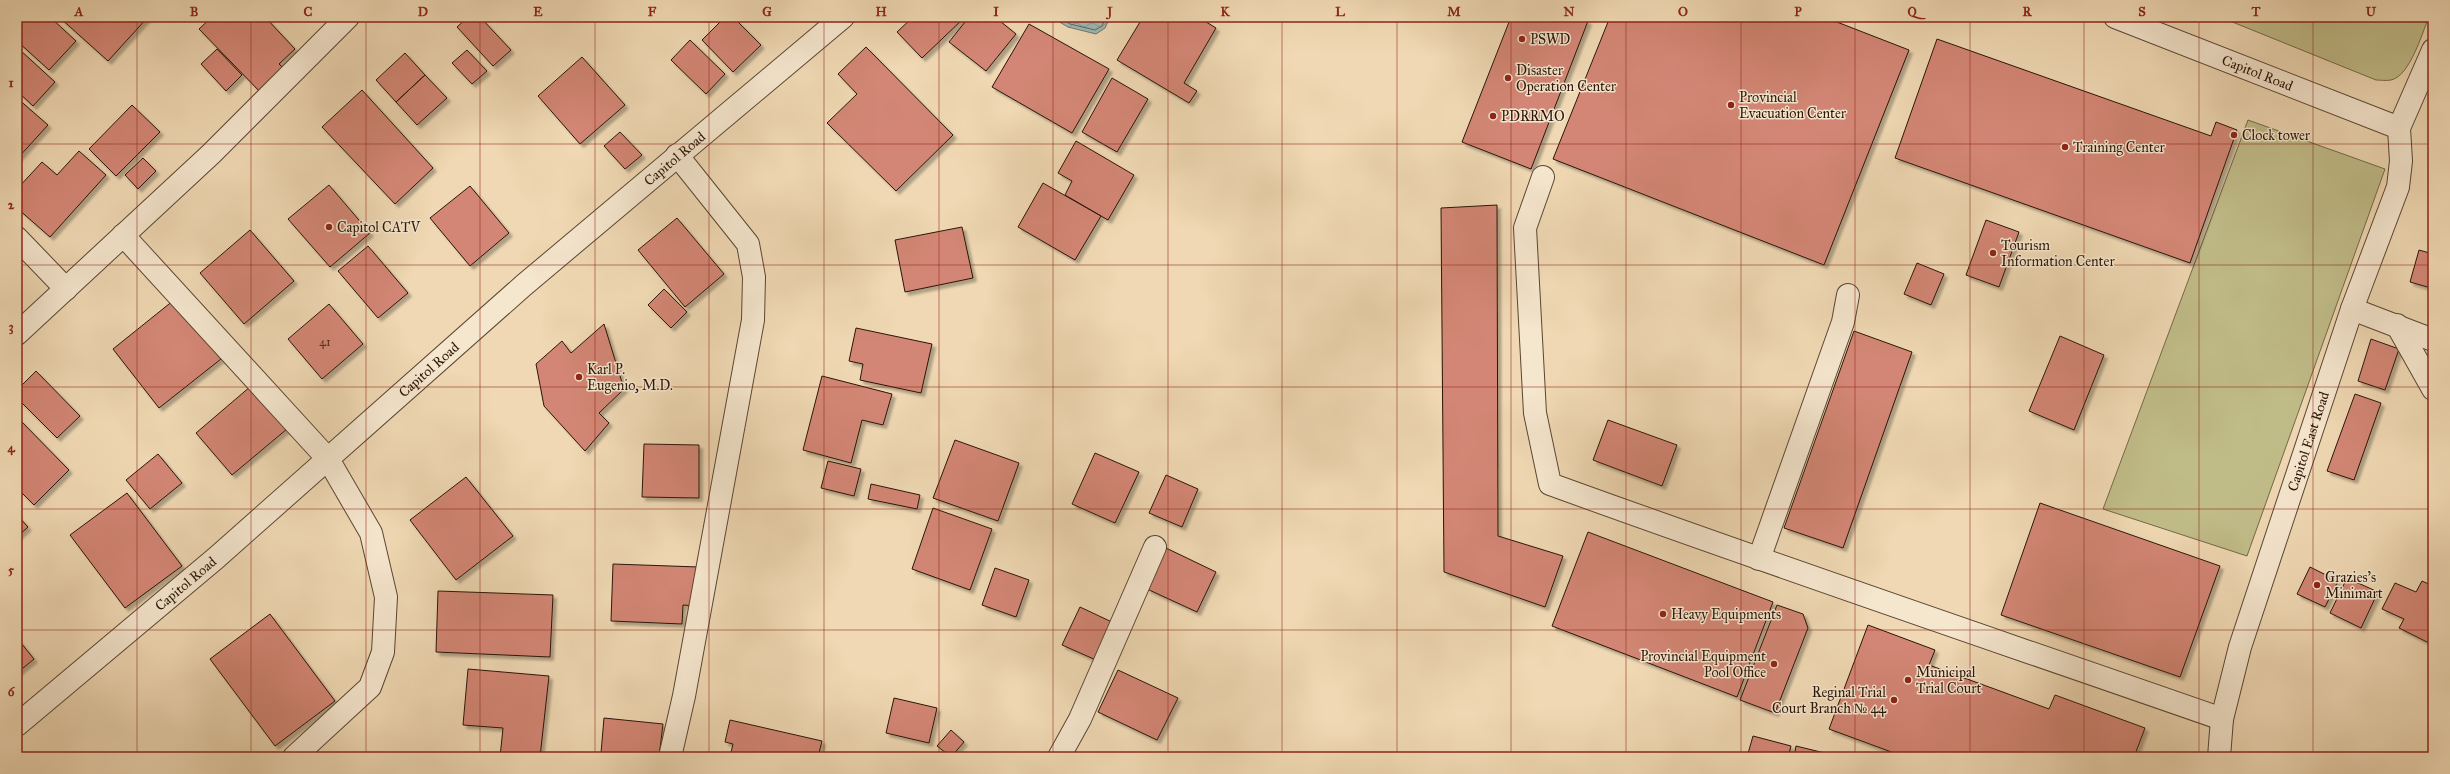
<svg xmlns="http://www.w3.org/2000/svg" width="2450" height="774" font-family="'IM FELL Great Primer',serif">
	<defs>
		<pattern id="water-waves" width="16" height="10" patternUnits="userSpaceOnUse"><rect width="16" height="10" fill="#9cb8b4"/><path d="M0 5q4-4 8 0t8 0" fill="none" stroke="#879d99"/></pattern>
		<filter id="shadow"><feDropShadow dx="3.5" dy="3.5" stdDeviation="1" flood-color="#0004"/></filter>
	</defs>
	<rect width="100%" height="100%" fill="#efd8b3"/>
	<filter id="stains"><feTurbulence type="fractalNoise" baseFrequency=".005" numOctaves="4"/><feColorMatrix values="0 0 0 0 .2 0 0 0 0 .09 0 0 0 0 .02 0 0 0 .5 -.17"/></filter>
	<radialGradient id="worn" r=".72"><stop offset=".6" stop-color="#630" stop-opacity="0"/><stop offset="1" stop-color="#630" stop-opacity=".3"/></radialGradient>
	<!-- green -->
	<path fill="#c0bc88" stroke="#756848" d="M2220 17H2429C2422 33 2410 76 2391 80 2387 81 2380 80 2376 80Z
		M2248 120 2385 169 2247 556 2103 509Z"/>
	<!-- water -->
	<path fill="url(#water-waves)" stroke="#6e776f" d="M1051 17H1110L1105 28 1096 34 1068 27Z"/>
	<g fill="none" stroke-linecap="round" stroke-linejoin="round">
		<!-- shore -->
		<path stroke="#63665e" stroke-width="1" d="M1059 17 1070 24 1095 30 1102 26 1106 17"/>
	</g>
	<!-- building -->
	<path fill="#d38675" stroke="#2a1507" filter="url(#shadow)" d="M17 17H50L76 41 49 70 17 41Z
		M59 17H148L108 61Z
		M212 17H265L295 49 279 64 288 72 264 96 199 29Z
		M468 17H480L511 50 493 66 457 27Z
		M725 17H733L761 45 733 72 702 40Z
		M913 17H965L922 58 897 32Z
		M969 17H995L1016 34 986 71 949 42Z
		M1143 17H1198L1216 28 1184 83 1197 91 1189 103 1117 60Z
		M1511 17H1577L1588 21 1531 169 1462 142Z
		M1610 17H1824L1909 50 1824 265 1553 159Z
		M1029 24 1109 69 1072 133 992 87Z
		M1937 39 2211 136 2216 122 2237 130 2190 263 1895 158Z
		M690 40 725 74 706 94 671 60Z
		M866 47 953 135 896 191 827 123 857 94 838 74Z
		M217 49 242 75 226 91 201 64Z
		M20 50 55 82 33 106 17 91V53Z
		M467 50 487 71 472 84 452 63Z
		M405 53 425 75 396 102 376 80Z
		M582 57 625 105 580 144 538 96Z
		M425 75 447 98 417 125 396 102Z
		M1112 78 1148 99 1117 152 1082 132Z
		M362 90 433 168 395 204 322 127Z
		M17 98 48 125 17 159Z
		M132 105 160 132 116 176 89 149Z
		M620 132 642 155 625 169 604 146Z
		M1076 141 1134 175 1108 220 1065 195 1072 181 1058 173Z
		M79 151 106 175 50 237 17 208V189L42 162 57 175Z
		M143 158 156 171 138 189 125 175Z
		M1043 183 1101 216 1075 260 1018 227Z
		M329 185 370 233 330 267 288 219Z
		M470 186 509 233 470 266 430 218Z
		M1497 205 1498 536 1563 556 1545 607 1444 572 1441 208Z
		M677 218 724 274 685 307 638 250Z
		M1986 220 2019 232 1999 287 1966 275Z
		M962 227 973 278 905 292 895 240Z
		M250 230 294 281 244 324 200 273Z
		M368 246 408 293 378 318 338 271Z
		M2419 250 2433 254 2431 288 2410 282Z
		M1917 263 1944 274 1931 305 1904 294Z
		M664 289 687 312 671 328 648 305Z
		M174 300 221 359 159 408 113 349Z
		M329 304 363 344 322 379 288 339Z
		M604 324 624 389 599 413 609 423 585 451 544 406 536 364 562 341 571 353Z
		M856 328 932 344 921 393 860 380 863 364 849 361Z
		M1854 331 1912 352 1843 548 1784 528Z
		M2060 336 2104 355 2074 430 2029 411Z
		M2371 339 2399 349 2385 390 2358 381Z
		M36 371 80 416 57 438 17 398V390Z
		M822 376 892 394 883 425 862 420 851 463 803 450Z
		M251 386 287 429 232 475 196 433Z
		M2355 394 2381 403 2354 480 2327 471Z
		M19 419 69 470 34 505 17 488V421Z
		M1608 420 1677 445 1662 486 1593 460Z
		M955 440 1019 463 998 521 933 498Z
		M644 444 699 445V498L642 497Z
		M1095 453 1139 472 1115 523 1072 504Z
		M158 454 182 483 150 509 126 480Z
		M828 461 861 469 854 496 821 488Z
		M1166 475 1198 489 1182 527 1149 513Z
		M466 477 513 536 456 580 410 520Z
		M871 484 920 495 917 509 868 499Z
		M127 493 182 566 125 608 70 535Z
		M2040 503 2220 566 2180 677 2001 615Z
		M933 508 992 529 970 590 912 569Z
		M17 515 28 527 17 537Z
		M1588 532 1773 602 1737 697 1552 626Z
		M1166 548 1216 572 1197 612 1147 589Z
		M613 564 699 567 697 606 683 605 682 624 611 621Z
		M2310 567 2338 581 2325 607 2297 594Z
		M995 568 1029 580 1016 617 982 605Z
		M2347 578 2378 592 2361 628 2330 613Z
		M2422 581 2433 586V645L2399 628 2404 619 2382 609 2395 583 2416 592Z
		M438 591 553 595 550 657 436 652Z
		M1777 605 1803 614 1808 628 1775 713 1740 700Z
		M1080 607 1114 623 1096 660 1062 645Z
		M270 614 335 701 275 746 210 659Z
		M1868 625 1935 650 1929 665 2049 709 2055 695 2145 728 2134 757H1905L1829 729Z
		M17 638 34 659 17 673Z
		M468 669 549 676 540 757H500L503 728 463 725Z
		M1118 670 1178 698 1157 740 1098 712Z
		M894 698 937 708 929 743 886 733Z
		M604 718 663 724 659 757H611V755L601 753Z
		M730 720 822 741 818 757H730L733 744 725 742Z
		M951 730 964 742 951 757 937 746Z
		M1753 736 1791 746 1788 757H1747Z
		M1796 746 1833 755V757H1794Z"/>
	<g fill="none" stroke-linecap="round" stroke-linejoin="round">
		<defs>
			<g id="minor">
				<path id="s1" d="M2115 17 2399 128"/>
				<path d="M1543 177 1525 228 1535 413 1550 484C1773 565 1998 641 2222 719"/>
				<path d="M123 235 328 459 371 533 386 597 383 652 370 687 294 757"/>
				<path d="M17 238 66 289"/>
				<path d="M2352 309 2433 340"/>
				<path d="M2397 325 2433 389"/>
				<path d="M17 334 211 154 348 17"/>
				<path d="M1759 559 1843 322 1848 295"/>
				<path id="s2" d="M17 725 216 558 524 285 843 17"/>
				<path d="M670 757 684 696 753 320 754 277 748 244 677 155"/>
				<path d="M1059 757 1080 719 1155 547"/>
				<path id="s3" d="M2219 757 2222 719 2240 647 2352 309 2398 187 2401 161 2399 128 2433 50"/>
			</g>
		</defs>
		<!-- minor casing -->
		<use href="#minor" stroke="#5b4632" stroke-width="24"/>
		<!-- minor -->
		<use href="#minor" stroke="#f5e6ce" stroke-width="22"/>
	</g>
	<!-- grid -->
	<path fill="none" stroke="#8f2418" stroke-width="1" stroke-opacity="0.55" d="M137 17V757M251 17V757M366 17V757M480 17V757M595 17V757M709 17V757M824 17V757M939 17V757M1053 17V757M1168 17V757M1282 17V757M1397 17V757M1511 17V757M1626 17V757M1741 17V757M1855 17V757M1970 17V757M2084 17V757M2199 17V757M2313 17V757M17 144H2433M17 265H2433M17 387H2433M17 509H2433M17 630H2433"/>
	<!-- markers -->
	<g fill="#8f2418" stroke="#f5e6ce" stroke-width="1.5">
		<circle cx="1522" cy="39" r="4"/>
		<circle cx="1508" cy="78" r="4"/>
		<circle cx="1731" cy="105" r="4"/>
		<circle cx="1493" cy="116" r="4"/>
		<circle cx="2234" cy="135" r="4"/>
		<circle cx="2065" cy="147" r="4"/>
		<circle cx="329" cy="227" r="4"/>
		<circle cx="1993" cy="253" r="4"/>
		<circle cx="579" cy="377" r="4"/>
		<circle cx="2317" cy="585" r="4"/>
		<circle cx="1663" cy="614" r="4"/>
		<circle cx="1774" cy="664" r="4"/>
		<circle cx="1908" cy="680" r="4"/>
		<circle cx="1894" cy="700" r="4"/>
	</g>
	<g text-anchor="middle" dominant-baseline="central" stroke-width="3" stroke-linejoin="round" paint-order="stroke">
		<!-- number labels -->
		<g font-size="12" fill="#543122">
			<text x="325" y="342">41</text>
		</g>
		<!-- poi labels -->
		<g font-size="14" fill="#2a1507" stroke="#f5e6ce" text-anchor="start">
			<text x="1530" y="39">PSWD</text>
			<text x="1516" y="70">Disaster<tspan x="1516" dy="16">Operation Center</tspan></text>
			<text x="1739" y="97">Provincial<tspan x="1739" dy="16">Evacuation Center</tspan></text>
			<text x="1501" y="116">PDRRMO</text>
			<text x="2242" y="135">Clock tower</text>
			<text x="2073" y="147">Training Center</text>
			<text x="337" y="227">Capitol CATV</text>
			<text x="2001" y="245">Tourism<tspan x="2001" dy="16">Information Center</tspan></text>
			<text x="587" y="369">Karl P.<tspan x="587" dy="16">Eugenio, M.D.</tspan></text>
			<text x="2325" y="577">Grazies's<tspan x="2325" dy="16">Minimart</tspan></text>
			<text x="1671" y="614">Heavy Equipments</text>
			<text x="1766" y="656" text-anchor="end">Provincial Equipment<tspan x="1766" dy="16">Pool Office</tspan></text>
			<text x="1916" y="672">Municipal<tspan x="1916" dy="16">Trial Court</tspan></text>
			<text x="1886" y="692" text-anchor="end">Reginal Trial<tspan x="1886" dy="16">Court Branch № 44</tspan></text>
		</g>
		<!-- street labels -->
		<g font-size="14" fill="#2a1507" stroke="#f5e6ce">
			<text stroke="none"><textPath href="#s1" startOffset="153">Capitol Road</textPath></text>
			<text stroke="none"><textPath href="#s2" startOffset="868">Capitol Road</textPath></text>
			<text stroke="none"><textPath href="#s2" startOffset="544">Capitol Road</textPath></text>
			<text stroke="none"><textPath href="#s3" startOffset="329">Capitol East Road</textPath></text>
			<text stroke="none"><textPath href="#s2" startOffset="220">Capitol Road</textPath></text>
		</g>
	</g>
	<!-- margin -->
	<rect width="2450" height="774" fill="none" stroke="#efd8b3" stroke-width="44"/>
	<rect x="22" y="22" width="2406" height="730" fill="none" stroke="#8f2418" stroke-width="1.5"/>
	<g font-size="13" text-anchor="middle" font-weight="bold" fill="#8f2418">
		<text x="79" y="16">A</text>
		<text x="194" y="16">B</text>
		<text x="308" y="16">C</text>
		<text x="423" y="16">D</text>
		<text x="538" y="16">E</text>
		<text x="652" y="16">F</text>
		<text x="767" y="16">G</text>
		<text x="881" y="16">H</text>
		<text x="996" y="16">I</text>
		<text x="1110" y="16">J</text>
		<text x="1225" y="16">K</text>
		<text x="1340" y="16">L</text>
		<text x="1454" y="16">M</text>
		<text x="1569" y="16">N</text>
		<text x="1683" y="16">O</text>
		<text x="1798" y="16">P</text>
		<text x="1912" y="16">Q</text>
		<text x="2027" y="16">R</text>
		<text x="2142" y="16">S</text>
		<text x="2256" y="16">T</text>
		<text x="2371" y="16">U</text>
		<text x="11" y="87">1</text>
		<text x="11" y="209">2</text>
		<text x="11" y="331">3</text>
		<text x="11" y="452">4</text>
		<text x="11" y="574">5</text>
		<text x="11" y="696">6</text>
	</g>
	<rect width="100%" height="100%" filter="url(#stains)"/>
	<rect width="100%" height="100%" fill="url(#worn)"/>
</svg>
